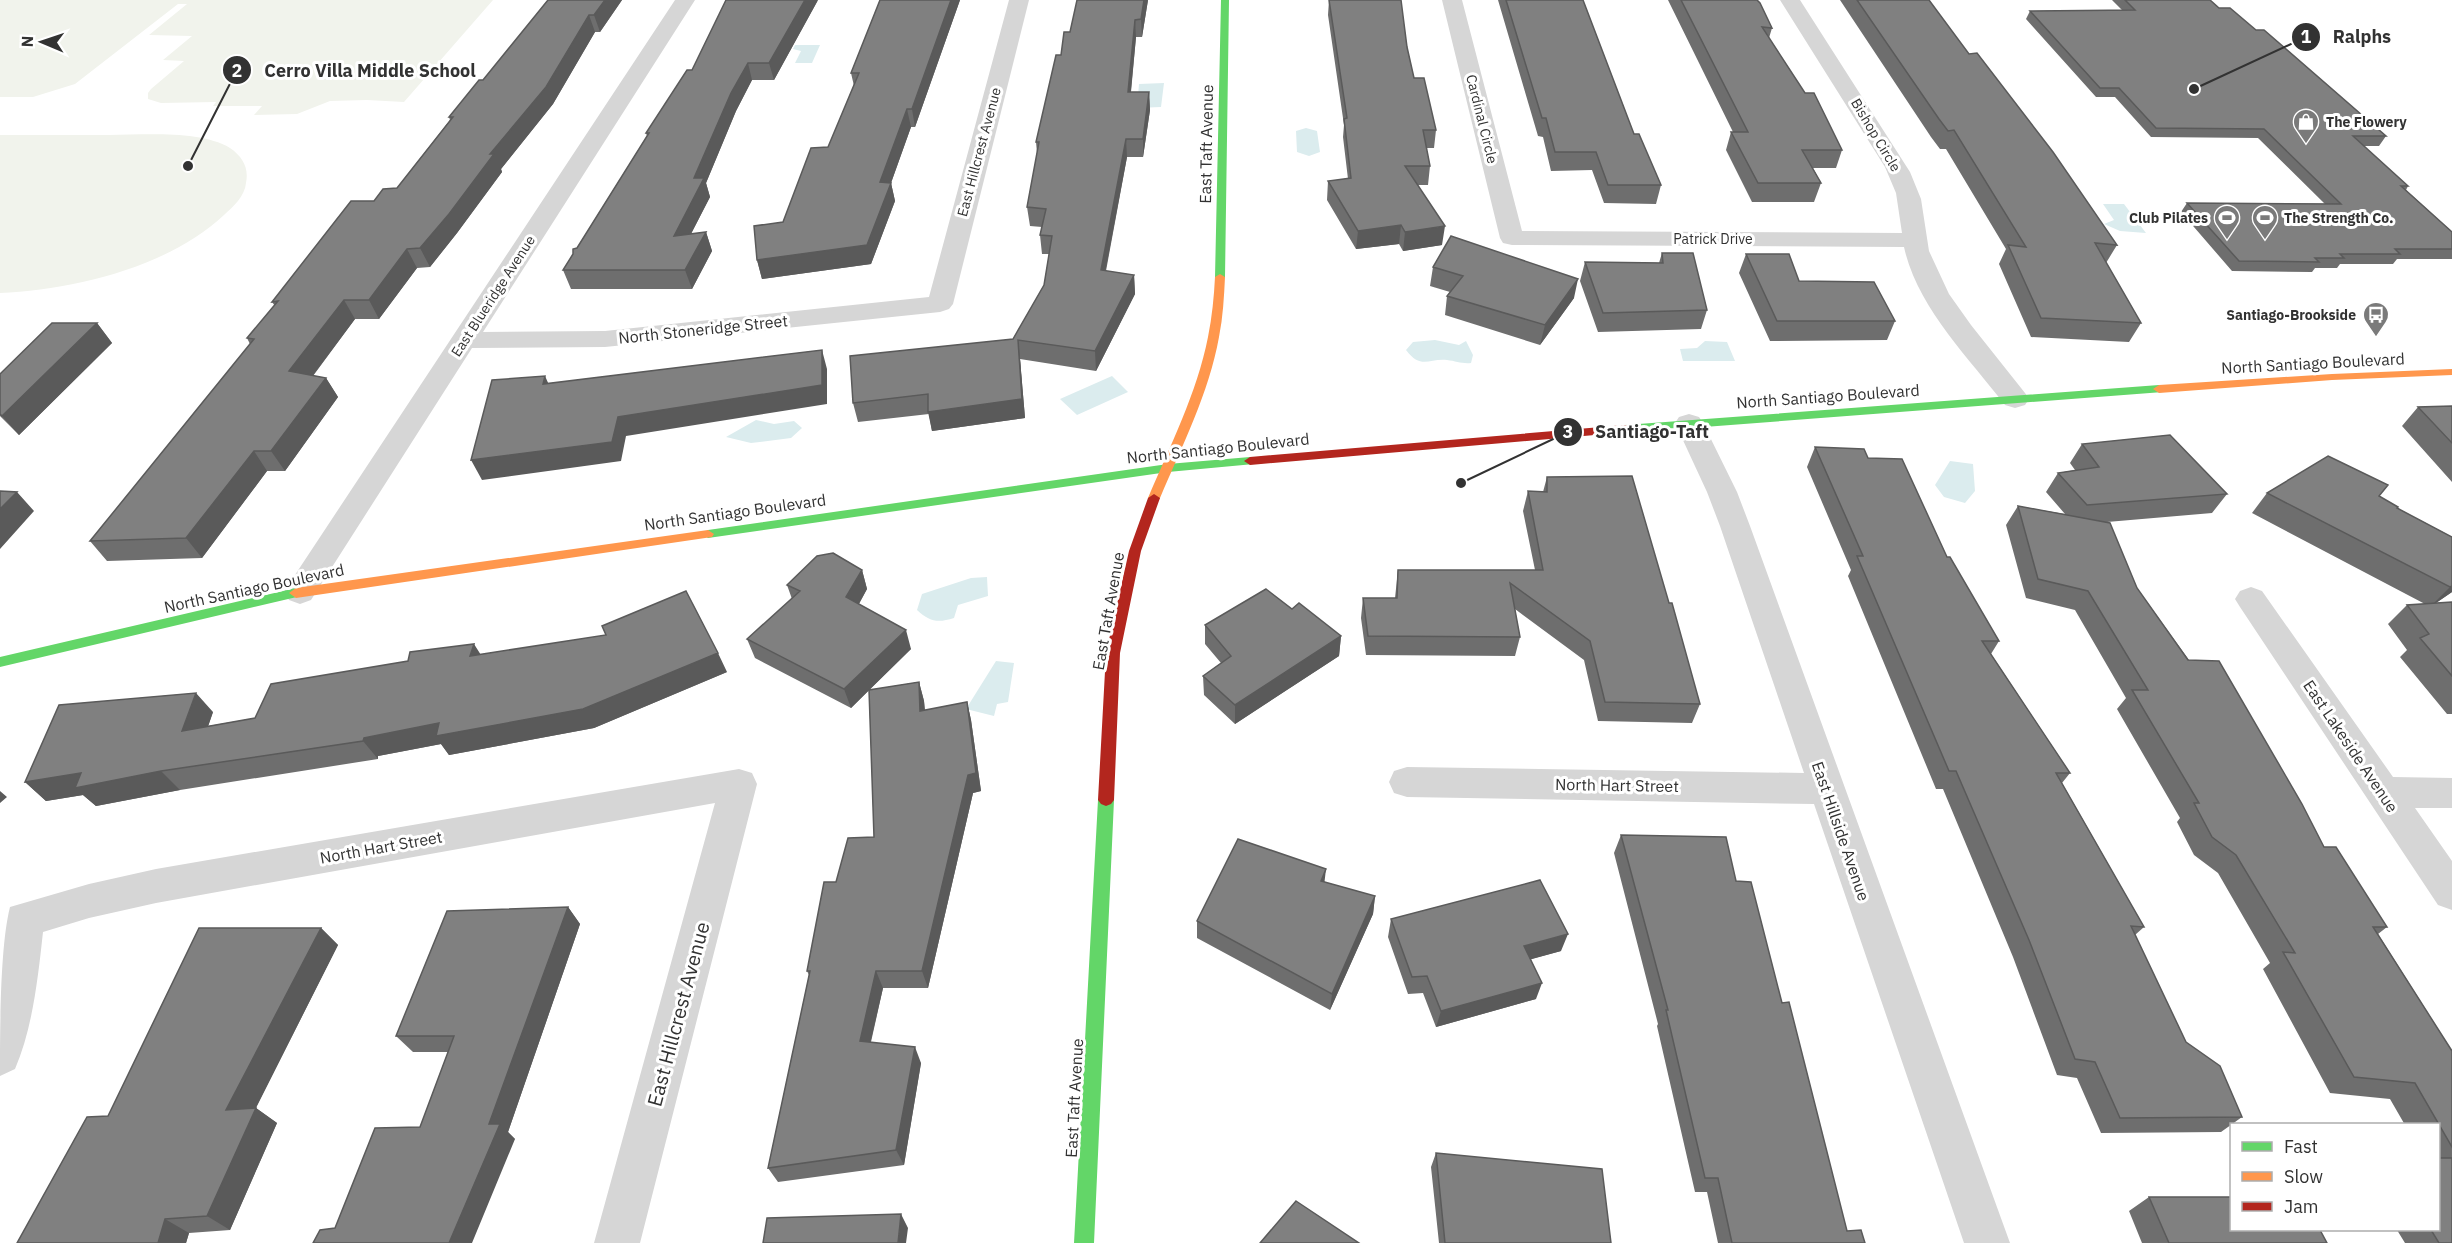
<svg xmlns="http://www.w3.org/2000/svg" width="2452" height="1243" font-family="'IBM Plex Sans',sans-serif">
	<rect width="100%" height="100%" fill="#fff"/>
	<!-- green -->
	<path fill="#f1f3ec" d="M0 0H493L404 102 367 100 330 101 297 114 254 115 262 106H213L216 102 161 103 148 99V93L151 89 184 61 163 60 192 36 149 35 187 4H178L75 84 33 97H0Z
		M0 135C36 135 73 135 109 135 144 135 200 130 230 148 243 157 249 168 246 183 245 196 233 207 224 215 169 267 73 290 0 293Z"/>
	<!-- water -->
	<path fill="#dbecee" d="M795 45H820L812 63H795L801 51 793 49Z
		M1164 83 1161 107 1137 108 1139 84Z
		M1306 128 1317 131 1320 152 1309 156 1297 152 1296 131Z
		M2103 204H2124L2146 233 2120 231 2104 224 2114 220Z
		M1435 340 1459 345 1466 341 1473 355 1471 363C1462 364 1456 361 1447 360 1429 358 1421 370 1406 350L1413 342Z
		M1705 341 1727 342 1735 361H1683L1680 349 1697 348Z
		M1112 376 1128 392 1077 415 1060 399Z
		M756 420 774 424 794 421 802 428 791 438 751 443 726 437Z
		M1950 461 1973 464 1975 491 1965 503 1944 497 1935 485Z
		M987 577 988 596 958 605 954 618C938 623 930 622 917 610L922 594 971 578Z
		M996 661 1014 663 1008 702 997 704 994 716 966 709Z"/>
	<g fill="none" stroke-linecap="round" stroke-linejoin="round">
		<!-- street -->
		<path fill="#d6d6d6" fill-rule="evenodd" d="M675 0H695L483 332 605 331 929 297 1009 0H1029L953 304 949 309 940 312 605 347 472 348 311 600 300 604 289 600 284 592 289 584Z
			M1442 0H1462L1522 231 1902 233 1896 193 1885 167 1780 0H1800L1910 172 1921 199 1929 251 1949 294 1971 325 2025 393 2029 399 2025 405 2015 408 2005 405C1969 358 1917 307 1904 247L1512 245 1503 243 1500 238Z
			M1689 414 1699 417 1703 423 1737 492 1750 526 2010 1243H1964L1814 804 1407 797 1394 793 1389 782 1394 771 1407 767 1804 773 1720 526 1707 492 1675 423 1679 417Z
			M2251 587 2262 591 2393 777 2452 778V808H2415L2452 861V910L2438 905 2240 607 2235 599 2240 591Z
			M739 769 752 773 757 784 640 1243H594L715 803 156 903 89 918 43 932C38 977 33 1027 15 1069L0 1076C0 1031 0 946 10 907L89 884 156 869Z"/>
		<!-- fast -->
		<path fill="#63d668" fill-rule="evenodd" d="M1221 0H1229L1225 277 1220 280 1215 277Z
			M2159 385 2165 389 2163 392 1625 433 1619 429 1625 425Z
			M1250 457 1256 461 1254 464 1168 472 708 538 702 534 708 530 1168 464Z
			M296 588 301 590 303 593 301 596 0 667V657Z
			M1106 794 1111 796 1114 800 1094 1243H1074L1098 800 1101 796Z"/>
		<!-- slow -->
		<path fill="#ff974d" fill-rule="evenodd" d="M1220 274 1225 277C1224 297 1223 317 1219 337 1209 393 1182 446 1160 498L1158 501H1150L1148 498C1170 446 1197 393 1208 337 1212 317 1214 297 1215 277Z
			M2452 369V375L2332 380 2159 393 2153 389 2159 385 2332 374Z
			M708 530 714 534 712 537 296 598 289 593 296 588Z"/>
		<!-- jam -->
		<path fill="#b3261e" fill-rule="evenodd" d="M1625 425 1629 426 1631 429 1629 432 1250 465 1244 461 1250 457Z
			M1154 494 1160 498 1141 551 1120 653 1114 800 1111 804 1106 806 1101 804 1098 800 1106 653 1129 551 1148 498Z"/>
	</g>
	<!-- wall -->
	<path fill="#6e6e6e" d="M548 0H622L600 32H595L553 104 501 169 502 172 457 233 430 267 417 268 379 319H355L313 376 326 378 338 397 285 471H267L202 558 107 561 90 541 250 344 247 338 275 306 272 302 374 201 397 188 450 120 449 117 483 80Z
		M818 0 774 80H752L736 111 706 183 710 197 691 234 706 232 712 251 692 289H571L563 270 647 136 646 133Z
		M880 0H960L915 127H911L891 183 895 201 871 264 762 279 757 260 783 222 828 147 854 86 851 73Z
		M1148 0 1142 37H1136L1131 92H1149L1150 110 1143 157H1127L1106 271 1134 275 1135 294 1096 371 1020 359 1025 418 932 431 929 414 858 422 853 403 1013 339 1044 285 1049 254H1042L1040 235 1042 227 1030 226 1027 207 1037 153 1036 142 1061 55 1070 32Z
		M1329 0 1407 47 1414 78 1436 130 1434 148H1426L1430 166 1428 185H1417L1442 245 1403 251 1399 244 1356 249 1327 200 1328 181 1348 179 1343 137 1344 125 1328 15Z
		M1498 0H1583L1634 134 1661 185 1656 204 1604 203 1592 170 1551 171 1543 137 1538 136Z
		M1668 0H1757L1772 28 1769 38 1842 150 1836 168H1813L1821 183 1814 202H1752L1726 150 1731 132H1733Z
		M1840 0H1929L1969 54 2117 245 2106 263 2141 323 2129 342 2031 337 1999 264 2006 249 1946 149H1940L1931 137Z
		M2112 0H2210L2219 8 2256 30 2386 136 2379 146H2363L2408 186 2406 190 2452 232V259H2397L2393 264H2340L2337 268H2315L2312 272 2232 271 2181 212 2187 203 2325 204 2258 138 2151 137 2115 97H2096L2026 19 2030 11 2122 10Z
		M1662 253 1707 310 1701 329 1598 332 1580 281 1585 262 1659 263Z
		M1746 254 1799 281 1895 321 1887 340 1770 341 1739 273Z
		M1433 267 1574 298 1540 345 1445 315 1447 296 1450 292 1430 286Z
		M97 323 112 343 19 435 0 416V374Z
		M2452 406V482L2402 426 2418 407Z
		M2082 444 2227 494 2212 513 2107 522 2137 588 2324 847 2387 927 2378 934 2452 1051V1243H2405L2397 1230H2439V1125H2405L2390 1099 2330 1093 2263 969 2270 963 2218 873 2194 855 2177 822 2180 818 2117 709 2126 698 2075 610 2026 598 2006 525 2018 506 2065 514 2046 492 2058 473 2075 470 2070 463Z
		M1815 447 1868 458 1947 557 1999 641 1991 654 2070 773 2062 783 2144 927 2135 935 2186 1042 2242 1117 2221 1132 2101 1133 2077 1078 2057 1075 2013 957 1943 789H1936L1848 576 1851 570 1807 467Z
		M1547 477 1669 603 1700 704 1692 723 1598 721 1584 660 1515 609 1520 637 1515 656 1366 655 1361 618 1363 598H1395L1398 570H1535L1523 511 1528 491 1543 492Z
		M2267 493 2379 496 2397 508 2452 537V592L2436 603 2452 602V714H2447L2400 657 2407 650 2388 624 2407 605 2425 604 2252 513Z
		M862 570 867 589 859 604 911 649 869 690 919 682 924 701 925 710 967 702 971 720 981 791 973 793 928 988H883L871 1042 921 1063 904 1165 778 1182 768 1168 809 975 807 971 836 882 874 837 869 690 851 708 755 658 747 639 792 599 787 585Z
		M1292 609 1341 636 1339 656 1235 724 1204 695 1203 676 1221 663 1205 644V625Z
		M480 655 727 672 594 728 449 755 441 744 378 756V759L180 790 96 806 83 795 46 801 25 782 213 712 208 726 255 718Z
		M1621 835 1736 881 1782 1003 1847 1231 1865 1243H1718L1707 1192H1695L1657 1026 1658 1024 1614 853Z
		M1325 883 1375 896 1373 914 1330 1010 1197 938V921Z
		M568 907 580 924 508 1132 515 1139 335 1228 420 1127 448 1052H413L396 1036Z
		M1391 919 1561 951 1531 959 1536 999 1436 1027 1423 993 1408 994 1388 937Z
		M321 928 338 945 256 1108 277 1123 230 1230 189 1233 186 1243H17L108 1116Z
		M1436 1153 1611 1243H1439L1431 1167Z
		M2149 1197 2327 1243H2142L2129 1211Z"/>
	<!-- shaded-wall -->
	<path fill="#5a5a5a" d="M605 0H622L600 32 594 15Z
		M805 0H818L774 80 769 63Z
		M951 0H960L915 127 912 109Z
		M1144 0H1148L1142 37 1141 19Z
		M589 15 595 32 553 104 501 169 502 172 457 233 430 267 420 248 490 154Z
		M1135 20 1136 37 1129 110 1128 92Z
		M748 63 752 80 736 111 706 183 710 197 680 255 674 236 694 178 731 93Z
		M1149 92 1150 110 1143 157V139Z
		M907 109 911 127 887 194 891 183 895 201 871 264 762 279 757 260 880 182Z
		M1126 139 1127 157 1102 289 1101 270Z
		M1401 225 1399 244 1356 249 1358 231Z
		M1445 226 1442 245 1403 251 1405 232Z
		M706 232 712 251 692 289 685 270Z
		M407 249 417 268 379 319 369 300Z
		M1134 275 1135 294 1096 371 1095 351Z
		M1578 279 1574 298 1540 345 1545 325Z
		M344 300 355 319 302 390 289 371Z
		M97 323 112 343 19 435 2 416Z
		M1018 340 1020 359 1025 418 932 431 928 412Z
		M822 350 827 369V404L626 436 621 461 482 480 471 460 618 417Z
		M545 376 554 396 543 384Z
		M326 378 338 397 285 471 271 451Z
		M254 451 267 471 202 558 186 538Z
		M17 492 34 511 0 549V509Z
		M862 570 867 589 852 616 846 597Z
		M2452 586V592L2430 607 2450 587Z
		M906 630 911 649 851 708 844 689Z
		M1341 636 1339 656 1235 724V705Z
		M474 644 486 663 470 656Z
		M718 653 727 672 594 728 449 755 441 744 378 756V759L363 741 364 738Z
		M919 682 924 701 926 730 920 711Z
		M196 693 213 712 200 750 182 731Z
		M967 702 971 720 981 791 973 793 928 988 922 971Z
		M161 771 180 790 96 806 83 795 46 801 25 782 81 773Z
		M0 791 7 797 0 803Z
		M1326 869 1324 886 1321 881Z
		M1375 896 1373 914 1330 1010 1332 994Z
		M568 907 580 924 508 1132 515 1139 472 1243H449L489 1124Z
		M321 928 338 945 247 1125 226 1110Z
		M1568 934 1561 951 1518 963 1524 946Z
		M876 971 883 988 867 1057 860 1041Z
		M1542 983 1536 999 1436 1027 1441 1011Z
		M915 1047 921 1063 904 1165 896 1150Z
		M256 1108 277 1123 230 1230 207 1216Z
		M901 1214 908 1228 906 1243H898Z
		M165 1219 189 1233 186 1243H158Z"/>
	<!-- building -->
	<path fill="#808080" stroke="#5a5a5a" stroke-width="1.5" d="M548 0H605L594 15H589L546 87 490 154H494L449 214 420 248 407 249 369 300H344L289 371 326 378 271 451H254L186 538 90 541 254 339 247 338 278 301 272 302 351 201H374L383 189 397 188 453 117H449L479 80H483Z
		M726 0H805L769 63H748L731 93 694 178H704L674 236 706 232 685 270H563L573 254V249L577 248 649 133H646L687 70H692Z
		M880 0H951L912 109H907L880 182 891 183 867 245 757 260 754 226 783 222 811 148 828 147 859 73H851Z
		M1077 0H1144L1141 19 1135 20 1128 92H1149L1143 139H1126L1101 270 1134 275 1095 351 1018 340 1022 399 928 412V394L853 403 850 356 1013 339 1044 285 1052 236 1040 235 1046 209 1027 207 1039 142H1036L1056 55H1061L1064 32H1070Z
		M1329 0H1401L1407 47 1414 78H1424L1436 130H1423L1430 166H1405L1445 226 1405 232 1401 225 1358 231 1328 181 1351 178 1344 119 1347 118Z
		M1506 0H1583L1634 134H1639L1661 185H1608L1596 152H1555L1546 118H1542Z
		M1681 0H1757L1760 3 1772 28 1762 27 1805 93H1814L1842 150H1802L1821 183H1758L1731 132H1748Z
		M1857 0H1929L1969 54 1977 53 2053 152 2117 245 2095 243 2141 323 2041 318 2008 245 2026 247 1954 130 1948 131 1939 119Z
		M2125 0H2210L2219 8H2230L2256 30H2264L2386 136H2353L2408 186H2401L2452 232V249H2395L2400 254H2340L2344 258H2315L2319 262 2239 261 2187 203 2341 204 2264 129 2156 128 2119 88H2100L2030 11 2135 10Z
		M1451 236 1578 279 1545 325 1447 296 1463 276 1433 267Z
		M1662 253H1693L1707 310 1603 313 1585 262 1663 263Z
		M1746 254H1789L1799 281 1874 282 1895 321H1777Z
		M52 323H97L2 416 0 414V374Z
		M822 350V385L618 417 612 442 471 460 492 380 545 376 543 384Z
		M2452 406V443L2418 407Z
		M2170 435 2227 494 2087 505 2058 473 2099 467 2082 444Z
		M1815 447 1864 449 1868 458 1902 459 1947 557H1950L1999 641H1982L2070 773H2056L2144 927 2131 926 2186 1042 2220 1066 2242 1117 2120 1118 2095 1062 2075 1059 2029 940 1956 771H1949L1857 556H1863Z
		M2328 456 2388 485 2379 496 2398 507 2397 508 2452 537V586L2450 587 2267 493Z
		M1632 476 1669 603H1672L1700 704 1605 702 1590 641 1510 583 1520 637 1368 636 1363 598H1397L1398 570H1543L1528 491 1547 492V477Z
		M0 491 17 492 0 509Z
		M2018 506 2110 523 2137 588 2188 660 2219 661 2302 804 2324 847H2336L2387 927H2373L2452 1051V1147L2415 1083 2354 1077 2283 952 2295 953 2236 855 2212 837 2194 803H2199L2132 690H2148L2088 591 2038 579Z
		M833 553 862 570 846 597 906 630 844 689 747 639 800 591 787 585 817 556Z
		M1266 589 1292 609 1299 603 1341 636 1235 705 1203 676 1231 656 1205 625Z
		M686 591 718 653 583 709 436 736 439 723 364 738 363 741 161 771 75 788 81 773 25 782 59 705 196 693 182 731 255 718 271 684 408 661 410 652 474 644 470 656 606 635 602 626Z
		M2452 602V676L2420 638 2429 634 2407 605Z
		M919 682 920 711 967 702 976 773 968 775 922 971H876L860 1041 915 1047 896 1150 768 1168 810 971H807L824 882H836L848 838 874 837 869 690Z
		M1621 835 1726 837 1736 881 1751 882 1782 1003 1789 1002 1847 1231 1861 1230 1865 1243H1732L1718 1178H1705L1666 1010H1668Z
		M1238 839 1326 869 1321 881 1375 896 1332 994 1197 921Z
		M1540 880 1568 934 1524 946 1542 983 1441 1011 1427 976 1412 977 1391 919Z
		M568 907 489 1124H500L449 1243H313L320 1230 335 1228 375 1128 420 1127 454 1036H396L447 911Z
		M199 928H321L226 1110 256 1108 207 1216 165 1219 158 1243H17L87 1117 108 1116Z
		M1436 1153 1602 1169 1611 1243H1445Z
		M2439 1158H2452V1243H2439L2431 1230H2439Z
		M2149 1197H2232V1230H2320L2327 1243H2169Z
		M1296 1201 1359 1243H1260Z
		M901 1214 898 1243H763L767 1218Z"/>
	<!-- icons -->
	<defs>
		<symbol id="shop-pin" viewBox="-11 -11 22 30"><path d="M0 17L-7.5 6A9.5 9.5 0 1 1 7.5 6Z" fill="#7a7a7a" stroke="#fff"/><path d="M-5-2.5h2.3a2.7 3.5 0 0 1 5.4 0H5L5.5 6h-11ZM-1.5-2.5h3a1.5 2.3 0 0 0-3 0Z" fill="#fff"/></symbol>
		<symbol id="stadium-pin" viewBox="-11 -11 22 30"><path d="M0 17L-7.5 6A9.5 9.5 0 1 1 7.5 6Z" fill="#7a7a7a" stroke="#fff"/><path d="M0-5a6.5 5 0 1 0 0 10a6.5 5 0 1 0 0-10ZM-3.5-1.8h7v3.6h-7Z" fill="#fff"/></symbol>
		<symbol id="bus-pin" viewBox="-11 -11 22 30"><path d="M0 17L-7.5 6A9.5 9.5 0 1 1 7.5 6Z" fill="#7a7a7a" stroke="#fff"/><path d="M-5-6H5V4H4V6H2V4H-2V6H-4V4H-5ZM-3.5-4V0h7V-4ZM-3.5 1.2v1.5H-2V1.2ZM2 1.2v1.5H3.5V1.2Z" fill="#fff"/></symbol>
	</defs>
	<g fill-rule="evenodd">
		<use href="#shop-pin" x="2291" y="107" width="30" height="40"/>
		<use href="#stadium-pin" x="2212" y="203" width="30" height="40"/>
		<use href="#stadium-pin" x="2250" y="203" width="30" height="40"/>
		<use href="#bus-pin" x="2361" y="300" width="30" height="40"/>
	</g>
	<g text-anchor="middle" dominant-baseline="central" stroke-width="6" stroke-linejoin="round" paint-order="stroke">
		<!-- far-street labels -->
		<g font-size="14" fill="#323232" stroke="#fff">
			<text transform="translate(1482 119) rotate(76)">Cardinal Circle</text>
			<text transform="translate(1876 135) rotate(59)">Bishop Circle</text>
			<text transform="translate(979 152) rotate(-75)">East Hillcrest Avenue</text>
			<text x="1713" y="239">Patrick Drive</text>
			<text transform="translate(493 296) rotate(-57)">East Blueridge Avenue</text>
		</g>
		<!-- far-poi labels -->
		<g font-size="14" font-weight="bold" fill="#323232" stroke="#fff" text-anchor="start">
			<text x="2326" y="122">The Flowery</text>
			<text x="2208" y="218" text-anchor="end">Club Pilates</text>
			<text x="2284" y="218">The Strength Co.</text>
			<text x="2356" y="315" text-anchor="end">Santiago-Brookside</text>
		</g>
		<!-- street labels -->
		<g font-size="16" fill="#323232" stroke="#fff">
			<text transform="translate(1206 144) rotate(-89)">East Taft Avenue</text>
			<text transform="translate(703 329) rotate(-6)">North Stoneridge Street</text>
			<text transform="translate(2313 363) rotate(-3)">North Santiago Boulevard</text>
			<text transform="translate(1828 396) rotate(-4)">North Santiago Boulevard</text>
			<text transform="translate(1218 448) rotate(-6)">North Santiago Boulevard</text>
			<text transform="translate(735 512) rotate(-8)">North Santiago Boulevard</text>
			<text transform="translate(254 588) rotate(-12)">North Santiago Boulevard</text>
			<text transform="translate(1108 611) rotate(-80)">East Taft Avenue</text>
			<text transform="translate(2351 746) rotate(56)">East Lakeside Avenue</text>
			<text transform="translate(1617 785) rotate(1)">North Hart Street</text>
			<text transform="translate(1841 831) rotate(71)">East Hillside Avenue</text>
			<text transform="translate(381 847) rotate(-10)">North Hart Street</text>
			<text transform="translate(1074 1098) rotate(-87)">East Taft Avenue</text>
		</g>
		<!-- near-street labels -->
		<g font-size="20" fill="#323232" stroke="#fff">
			<text transform="translate(678 1014) rotate(-75)">East Hillcrest Avenue</text>
		</g>
	</g>
	<!-- callouts -->
	<path fill="none" stroke="#323232" stroke-width="2" d="M2194 89L2306 37M188 166L237 70M1461 483L1568 432"/>
	<g fill="#323232" stroke="#fff" stroke-width="2">
		<circle cx="2194" cy="89" r="6"/>
		<circle cx="188" cy="166" r="6"/>
		<circle cx="1461" cy="483" r="6"/>
		<circle cx="2306" cy="37" r="15"/>
		<circle cx="237" cy="70" r="15"/>
		<circle cx="1568" cy="432" r="15"/>
	</g>
	<g font-size="18" text-anchor="middle" font-weight="bold" fill="#fff">
		<text x="2306" y="43">1</text>
		<text x="237" y="77">2</text>
		<text x="1568" y="438">3</text>
	</g>
	<g font-size="18" text-anchor="middle" font-weight="bold" fill="#323232" stroke="#fff" stroke-width="6" stroke-linejoin="round" paint-order="stroke">
		<text x="2362" y="43">Ralphs</text>
		<text x="370" y="77">Cerro Villa Middle School</text>
		<text x="1652" y="438">Santiago-Taft</text>
	</g>
	<!-- legend -->
	<rect x="2230" y="1123" width="210" height="108" fill="#ffffff" stroke="#adadad" stroke-width="1.5"/>
	<rect x="2242" y="1142" width="30" height="9" fill="#63d668" stroke="#adadad" stroke-width="1.5"/>
	<text x="2284" y="1153" font-size="18" fill="#323232">Fast</text>
	<rect x="2242" y="1172" width="30" height="9" fill="#ff974d" stroke="#adadad" stroke-width="1.5"/>
	<text x="2284" y="1183" font-size="18" fill="#323232">Slow</text>
	<rect x="2242" y="1202" width="30" height="9" fill="#b3261e" stroke="#adadad" stroke-width="1.5"/>
	<text x="2284" y="1213" font-size="18" fill="#323232">Jam</text>
	<!-- north arrow -->
	<g transform="translate(42 42) rotate(272)" stroke="#ffffff" stroke-width="4.5" paint-order="stroke">
	<path d="M0-4.5L10 22L0 15L-10 22Z" fill="#323232"/>
	<text y="-9" font-size="16" font-weight="bold" text-anchor="middle" fill="#323232">N</text>
	</g>
</svg>
